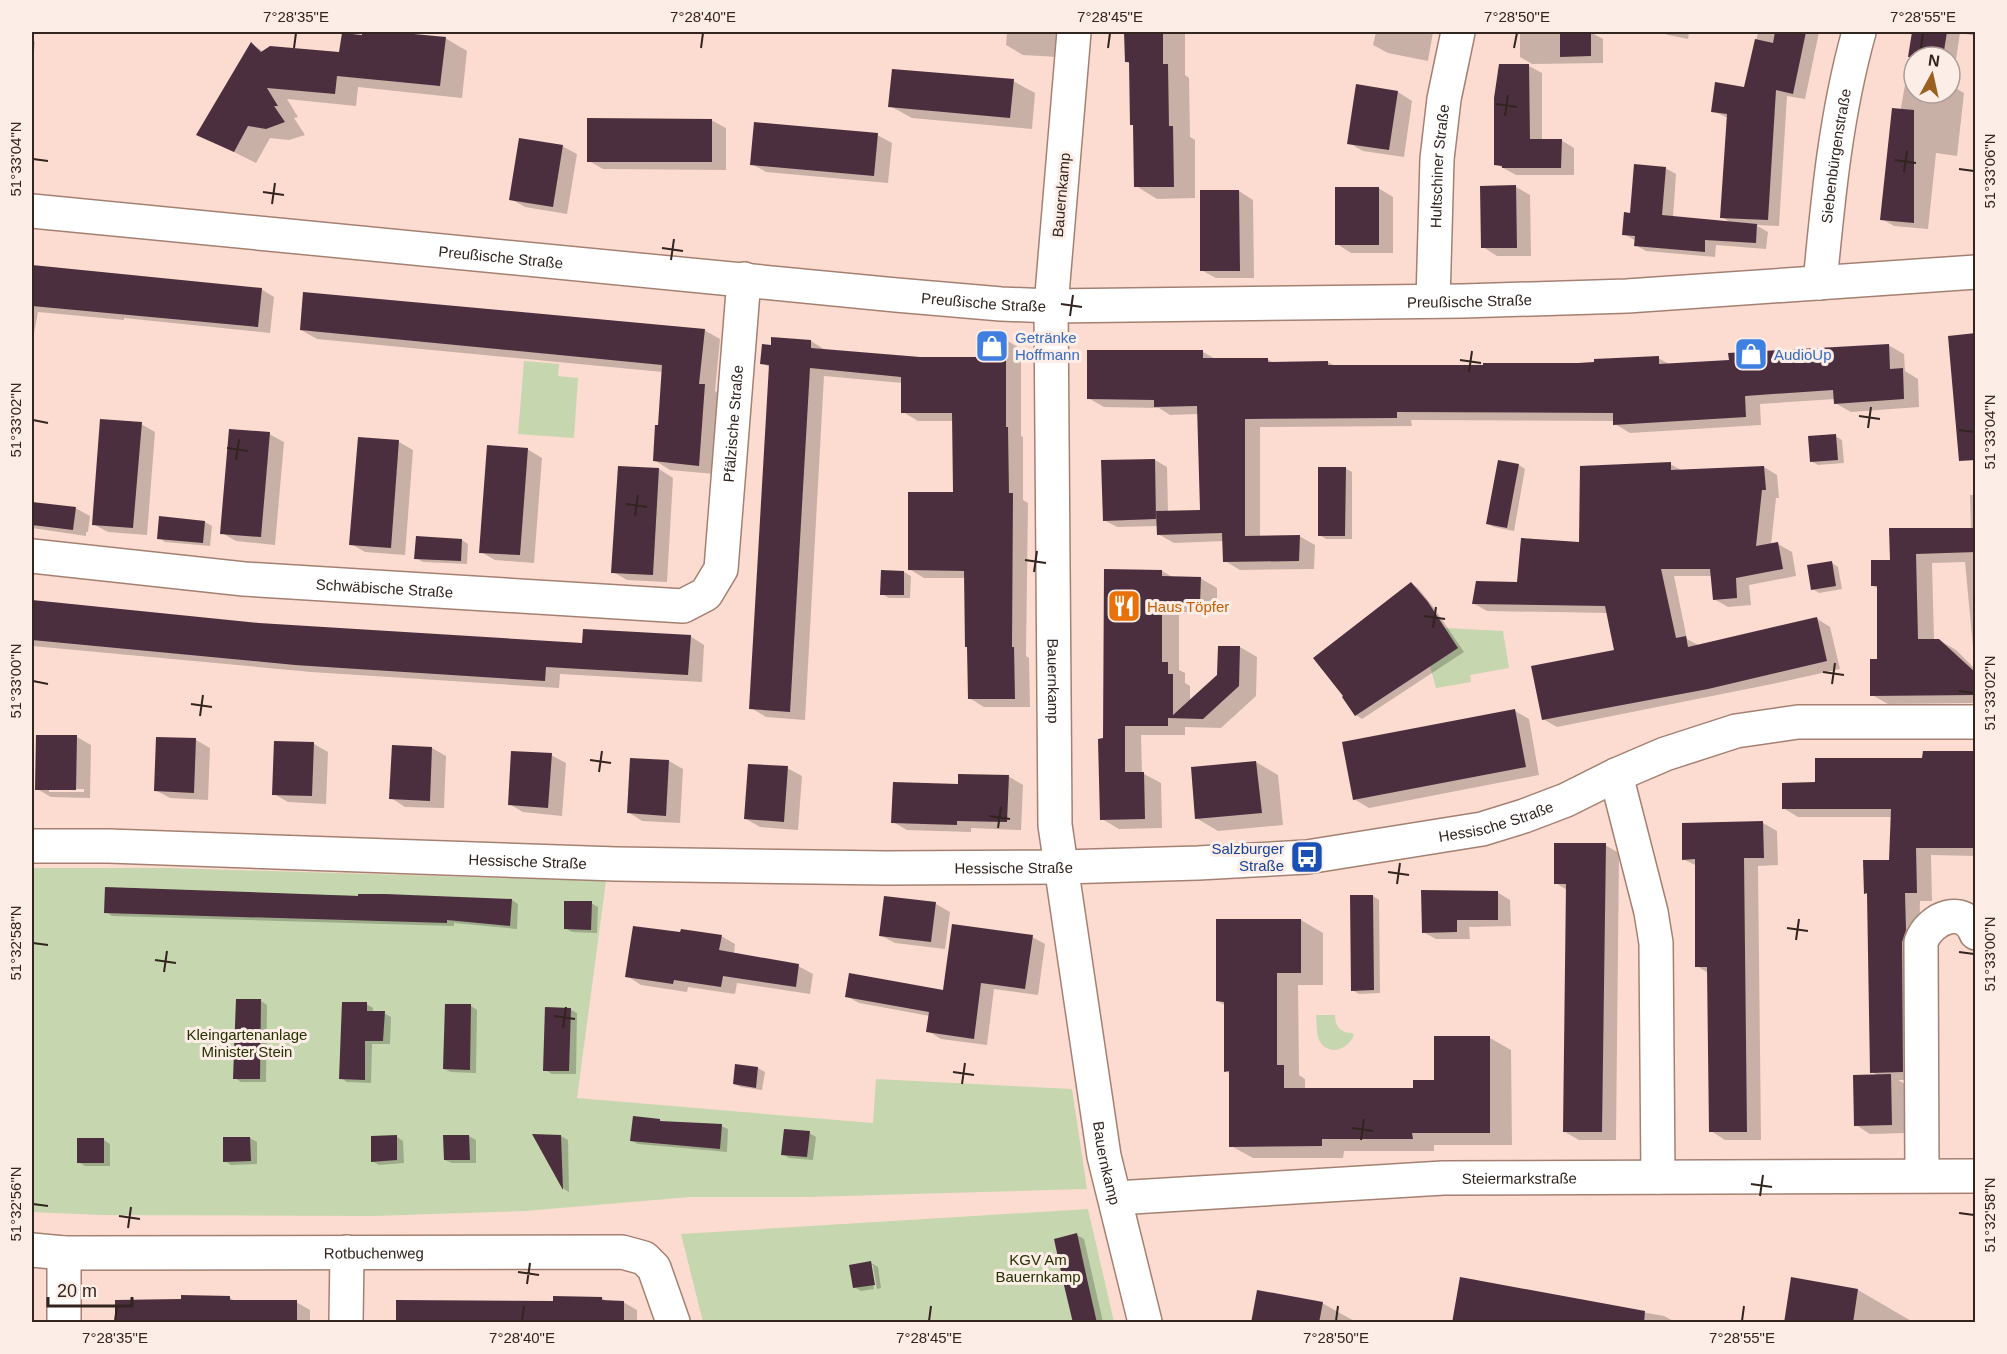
<svg xmlns="http://www.w3.org/2000/svg" width="2007" height="1354" font-family="Helvetica,sans-serif">
<rect width="100%" height="100%" fill="#fcdcd0"/>
<path fill="#c6d6ae" d="M524,361l35,3 -1,12 20,2 -4,60 -56,-4z
M1445,628l58,3 6,37 -39,7 1,7 -35,6 -6,-22z
M32,868h135l439,13 -29,217 296,25 3,-44 196,10 15,100 -279,8h-118l-165,14 -152,5 -272,-1 -69,-3z
M1316,1015h19c0,11 5,18 17,18l2,2c-6,15 -26,22 -35,5 -3,-8 -2,-17 -3,-25z
M1088,1209l26,113h-411l-22,-88z"/>
<path fill="#0003" fill-rule="evenodd" d="M364,32l81,6 22,13 -5,47 -104,-11 -2,19 -69,-7 11,18 -4,1 11,17 -16,5 -19,-2 -14,25 -58,-29 53,-90 13,8 77,2 22,-17z
M1007,32h53l-3,25 -34,-2 -17,-10z
M1126,32h59v43l4,3 1,59 5,3v58l-38,1 -21,-13 -5,-122 -5,-2z
M1376,32h57l-5,29 -40,-8 -15,-8z
M1520,32h70l13,7v24l-71,1 -12,-7z
M1661,32h28l-1,7 -20,-4z
M1758,32h61l-14,67 -18,-3 -8,130 -23,-1 12,7 -2,17 -50,-4 -1,12 -69,-6 -11,-6 1,-4 -12,-7 7,-20 34,-46 11,6 -3,44 58,5 -9,-6 6,-99 -15,-7 33,-23z
M1914,32h62v4l-16,-3 -8,53 12,7 -7,63 -21,-3 -8,76 -34,-3 -12,-7zM1914,57h36v36h-36z
M32,40l3,2 -3,28z
M1529,66l13,7v67h19l13,8v27h-58l-20,-11z
M1013,81l22,12 -3,36 -120,-11 -22,-12z
M1398,92l14,9 -8,56 -41,-6 -14,-8z
M711,120l15,8v42l-123,-1 -14,-8z
M877,135l15,8 -4,40 -122,-11 -14,-8z
M562,146l15,8 -10,60 -42,-7 -14,-8z
M1516,187l14,8 1,61h-34l-14,-9z
M1378,188l15,9v56h-42l-14,-9z
M1239,191l14,9 1,78h-38l-15,-8v-78z
M32,267l229,22 13,8 -4,36 -146,-15v2l-86,-8 -6,32z
M301,330h403l16,9 -5,52 6,4 -6,79 -45,-4 -16,-10 6,-33 3,-55 -346,-33z
M1006,340l15,9v87l2,1v63l5,3 -2,153 3,2 1,49h-46l-15,-9 -3,-120h-42l-15,-9 45,-75v-73h-36l-15,-9v-29l-79,-7 -19,344 -39,-3 -15,-9 20,-340 -9,-5 10,-17 39,-5 16,10 93,7h60z
M1888,345l16,9 1,17 13,8 1,28 -68,5 -16,-9v-4l-75,5 1,21 -131,8 -15,-9v-3l-204,-1 1,6 -152,1v110l39,-1 16,9 -1,24 -74,1 -15,-9 -1,-20 -50,2 -16,-9v-8l-41,1 -13,-7 51,-60 12,7 1,45 34,-1 -4,-97 -28,1 -11,-7 -55,-1 -16,-9 1,-46h114l14,8 50,-1 7,4 54,-1 7,4 244,-2 79,-6 13,7 59,-4z
M141,424l14,8 -8,103 -39,-3 -15,-8z
M269,434l15,8 -9,103 -39,-4 -14,-8z
M1835,436l7,4 2,23 -26,2 -7,-4z
M359,438l40,4 14,8 -8,105 -40,-3 -14,-8z
M527,449l15,9 -8,105 -39,-3 -14,-8z
M1670,464l13,7 81,-4 13,8 2,23h-3l-5,47 7,-1 14,8 4,24 -47,9 2,20 -23,2 -14,-8 -2,-23h-38l13,63 13,7 116,-28 14,9 10,42 -68,15 -215,43 -14,-8 73,-68 -8,-38 -121,-2 -14,-8 46,-20 62,-40z
M1519,465l6,4 -11,62 -20,-4 -6,-3z
M1345,468l7,4v67h-26l-7,-4z
M659,469l14,9 -6,104 -40,-2 -14,-8z
M1970,495h6v208l-88,1 -16,-9 7,-34v-72l-6,-3 18,-25 80,-31zM1965,562l10,107 -19,-19 -17,-10h-5l-2,-77z
M32,503l45,6 13,7 -2,16h-2v4l-54,-8z
M205,522l7,4 -2,20 -45,-4 -6,-4z
M462,540l6,4 -1,20 -44,-2 -7,-4z
M1832,563l6,4 4,22 -23,4 -6,-4z
M1162,571l12,7h26l17,10v24h-38v58l6,3v10l5,3v16l29,-26 21,-29 17,10 -1,39 -35,32 -36,-1v8h-44l1,38 19,10 1,45 -43,1 -17,-10 2,-79z
M904,572l7,4 -1,22h-21l-7,-4z
M1412,584l6,4 16,20 30,44 -102,67 -6,-4z
M32,602l227,22 325,20 106,-8 14,9 -2,37 -142,-8 -1,14 -248,-16 -279,-26z
M1515,711l14,8 10,56 -170,33 -15,-9z
M77,737l14,8 -1,53 -39,-1 -14,-8zM49,789h35v3h-35z
M157,738l39,2 14,8 -2,52 -38,-2 -15,-8z
M314,744l14,8 -2,52 -38,-2 -14,-8z
M432,748l14,8 -2,52 -39,-1 -14,-9z
M1976,752v104l-45,-1 1,46h-12l-3,179h-19l7,4 1,49 -36,1 -14,-9 23,-49 -7,-4 -3,-177 -4,-2 25,-32 2,-44h-94l-15,-9 33,-24 108,-25z
M551,755l15,8 -4,53 -39,-4 -14,-8z
M669,761l14,8 -3,54 -38,-2 -14,-9z
M1256,762l22,13 5,50 -65,6 -22,-13 -4,-50z
M787,768l15,8 -4,54 -38,-3 -14,-8z
M1008,776l15,9 -2,45 -50,-2v4l-64,-2 -14,-8 67,-37z
M1763,823l14,8 1,34 -20,1 3,274h-36l-14,-9 -3,-158 -11,-7v-100l-14,-7z
M1605,845l14,8 -3,287h-37l-14,-8 2,-242 -11,-7z
M106,889l406,11 6,4 -1,25 -63,-6v3l-342,-10 -6,-4z
M1497,892l13,8 1,26 -42,1 1,12h-34l-13,-7z
M1373,896l6,4 1,93 -21,1 -7,-4z
M885,898l51,6 14,8 -5,37 -50,-6 -15,-8z
M591,903l7,4 -1,26 -25,-1 -7,-4z
M1301,920l22,13v52h-25l1,90 6,4v11h109l21,-9 55,-43 21,12 1,95h-78v6h-90l-1,7h-90l-22,-12v-72l-6,-3v-66l-8,-4z
M682,934l39,2 14,8 -1,10 64,12 15,8 -3,20 -73,-11 -2,11 -47,-7 -1,5 -46,-7 -14,-9z
M1032,937l13,7 -7,51 -44,-6 -7,56 -46,-6 -13,-8 2,-15 -71,-13 -13,-7 98,-4z
M261,1001l6,4 -1,77h-25l-6,-4z
M366,1004l7,4v4l11,1 7,4 -1,27h-18l-1,39 -24,-1 -6,-4z
M471,1006l6,4 -1,63 -25,-1 -7,-3z
M571,1010l6,3 -1,61h-24l-7,-4z
M737,1065l21,3 7,4 -3,18 -21,-3 -7,-3z
M660,1120l4,3 57,3 7,3 -1,23 -89,-8 -6,-3z
M809,1133l7,4 -3,23 -24,-2 -6,-4z
M469,1136l7,4v23h-24l-7,-3z
M535,1136h26l7,4 1,52 -5,-3z
M397,1137l6,4 1,22 -25,2 -7,-4z
M250,1138l7,4v22l-26,1 -6,-4z
M104,1140l6,4v22h-25l-7,-4z
M1077,1235l7,4 19,83h-28z
M871,1263l7,4 3,21 -4,1 -4,-24h-3l4,24 -13,2 -7,-4z
M1461,1279l203,37 11,6h-220z
M1793,1279l65,11 55,32h-128z
M230,1298l7,4h59l14,8v12h-194z
M602,1298l6,4h15l14,8v12h-240z
M1322,1303l34,19h-103z"/>
<path fill="#4c2f3e" d="M362,32h30l54,5 -6,49 -103,-10 -2,18 -68,-6 11,18h-4l11,16 -19,7 -18,-3 -14,26 -38,-17 55,-93 10,10 9,-6 69,6 3,-19 20,2z
M1124,32h39v32h5l1,62h4l1,61h-40l-1,-62h-3l-1,-63h-4z
M1560,32h31v24l-31,1z
M1775,32h31l-13,62 -17,-4 -8,130 -48,-2 7,-104 -16,-2 4,-30 29,5 11,-48 18,4z
M1912,32h35l-4,25h-35z
M1499,64h30l1,75h32l-1,29h-59v-2l-8,-1v-67z
M892,69l122,10 -4,39 -122,-11z
M1356,84l42,7 -9,59 -42,-6z
M1892,108l22,2v113l-34,-3z
M587,118l125,1v43h-125z
M754,122l124,11 -4,43 -124,-11z
M519,138l44,7 -10,62 -44,-7z
M1634,164l32,3 -4,48 95,9 -1,19 -51,-3v12l-71,-6 1,-10 -13,-1 2,-23 6,1z
M1516,185l1,63h-36l-1,-62z
M1335,187h44v58h-44z
M1200,190h39l1,81h-40z
M32,265l230,23 -4,39 -226,-21z
M303,292l402,37 -6,55h6l-6,82 -46,-5 2,-36h3l4,-60 -362,-35z
M1976,333v127l-17,1 -11,-125z
M771,337l40,3v8l109,9h59v-18h27v88h2l1,66h4l-1,154h2l1,52h-47l-1,-52h-2l-1,-76 -56,-1v-78h45l-1,-79h-51v-36l-91,-9 -20,344 -41,-3 20,-344 -9,-1 2,-20 9,1z
M1889,344l1,25 13,-1 1,31 -70,5 -1,-14 -74,5 -14,1 1,21 -133,8v-12l-216,-1v6l-152,1v117l55,-1 -1,26 -76,1 -1,-29 -65,2 -1,-24 44,-1 -3,-104 -43,1v-7l-67,-1v-49h116v8h65v4l60,-1v4h155v-2h95l16,-1v-3l65,-3v8l70,-4 -1,-7z
M100,419l42,3 -9,106 -41,-3z
M229,429l41,3 -9,105 -41,-3z
M1836,434l2,26 -28,2 -2,-26z
M358,437l41,3 -8,108 -42,-3z
M487,445l41,3 -8,107 -41,-2z
M1155,459l1,60 -53,2 -2,-61z
M1498,460l21,4 -12,64 -21,-4z
M1671,462v8l93,-4 2,24h-4l-6,56 22,-4 5,27 -47,9 1,20 -24,2 -3,-31h-49l15,69 10,-2 2,11 129,-30 10,44 -119,28 -166,31 -11,-54 83,-16 -9,-44 -133,-2 4,-23 41,1 4,-44 58,4 1,-76z
M618,466l41,2 -6,107 -42,-2z
M1318,467h28l-1,69h-27z
M32,502l44,5 -3,23 -41,-5z
M159,516l46,5 -2,22 -46,-4z
M1889,528h87v24l-60,2 2,85h21l37,34v22l-106,1v-37h7v-73h-6v-26h19z
M416,536l46,3 -1,22 -47,-2z
M1832,561l4,25 -25,4 -4,-25z
M1104,569l58,1v6l39,1 -1,26h-38v59h6v12h5v41l44,-40 1,-29h22l-1,40 -36,33 -35,-1v8h-43v46h19l1,47 -45,1 -2,-81 5,-1z
M881,570l23,1v24h-24z
M1411,582l17,20 30,46 -103,68 -13,-19 1,-1 -30,-38z
M32,600l227,23 323,20 1,-14 108,6 -3,40 -142,-8 -1,14 -250,-16 -263,-25z
M1515,709l11,58 -173,33 -11,-58z
M36,735h41l-1,55h-41z
M156,737l40,1 -2,55 -40,-2z
M274,741l40,1 -2,54 -40,-1z
M392,745l40,2 -2,54 -41,-2z
M511,751l41,2 -4,55 -40,-3z
M1923,751h53v97h-60l1,45h-12l1,37 -4,12 1,130 -33,1 -3,-180 -3,1 -1,-34h26l2,-51h-109v-26l33,-1v-24h107z
M630,758l39,2 -3,56 -39,-3z
M1256,761l6,52 -67,6 -4,-52z
M748,764l40,2 -4,56 -40,-3z
M958,774l51,1 -2,47 -50,-1v4l-66,-2 2,-41 65,2z
M1763,821l1,37h-20l3,274h-38l-2,-165h-12v-108l-13,1v-37z
M1554,843h52l-4,289h-39l3,-248h-12z
M105,887l253,9v-2h27l127,5 -2,27 -63,-6v3l-343,-10z
M1421,890l77,1v29h-41v12l-35,1z
M1350,895h23l1,95 -23,1z
M884,896l52,6 -5,40 -52,-6z
M564,901h28l-1,29 -27,-1z
M1216,919h85v54h-24v92h7v23h129v-8h21v-44h56v97h-78l1,6h-91v7l-93,1v-76l-5,1v-70l-8,-1z
M952,924l81,11 -8,54 -44,-6 -7,56 -48,-7 3,-20 -84,-15 4,-24 94,17z
M633,926l47,6 1,-3 41,6 -3,15 80,14 -3,23 -73,-11 -2,11 -47,-7 -1,4 -48,-7z
M236,999h25l-1,80h-27z
M342,1002h25v9h18l-2,30h-18v39l-26,-1z
M445,1004h26l-1,66 -27,-1z
M545,1007l26,1 -2,63h-26z
M735,1064l23,3 -2,21 -23,-4z
M1891,1074l1,51 -38,1 -1,-51z
M633,1116l27,3v2l62,3 -2,25 -90,-8z
M784,1129l26,2 -3,26 -26,-2z
M532,1134l29,1 2,55z
M397,1135v25l-26,2v-26z
M443,1135h26l1,25h-26z
M223,1137h27l1,24 -28,1z
M77,1138h27v25h-27z
M1077,1233l10,46 10,44h-24l-10,-42 -9,-42z
M871,1261l4,24 -22,3 -4,-23z
M1460,1277l185,34 -1,12h-192z
M1791,1277l67,12 -5,34h-69z
M1257,1290l66,12 -4,21h-68z
M181,1295l49,1v4h67v23h-182v-23l66,-1z
M553,1296l49,1v3l22,1v22h-228v-23l157,1z"/>
<g fill="none" stroke-linecap="round" stroke-linejoin="round">
<defs>
<g id="minor">
<path id="s1" d="M1074,32l-23,274 4,519 49,331 41,166"/>
<path id="s2" d="M32,211l864,84 105,9 50,2 412,-5 164,-5 349,-24"/>
<path id="s3" d="M1820,283c8,-85 16,-169 39,-251"/>
<path id="s4" d="M1433,301l4,-142 7,-60 14,-67"/>
<path id="s5" d="M32,556l212,23 439,27 23,-12 15,-25 23,-290"/>
<path d="M1616,775l35,137 5,31 2,234"/>
<path id="s6" d="M32,846h77l507,18 269,4 177,-1 136,-4 109,-6 175,-28 42,-13 42,-16 50,-25 49,-21 71,-23 62,-9h178"/>
<path d="M1922,1175l-1,-233c9,-25 44,-38 55,-9"/>
<path id="s7" d="M1116,1198l327,-20 533,-2"/>
<path id="s8" d="M32,1250l32,3 558,-1 22,6 10,10 19,54"/>
<path d="M64,1253v69"/>
<path d="M346,1322l1,-70"/>
</g>
</defs>
<use href="#minor" stroke="#a48072" stroke-width="36"/>
<use href="#minor" stroke="#fff" stroke-width="33"/>
</g>
<path fill="none" stroke="#32241e" stroke-width="2" d="M294,48l2,-15M701,48l2,-15M1108,48l2,-15M1514,48l3,-15M1921,48l2,-15M1496,104l21,3M1505,116l3,-21M33,159l15,2M1895,160l21,3M1959,169l15,2M1904,172l3,-21M263,192l21,3M272,204l3,-21M662,248l21,3M671,260l3,-21M1061,304l21,3M1070,316l3,-21M1460,360l21,3M1469,372l3,-21M1859,416l21,3M33,420l15,3M1868,428l3,-21M1959,430l15,2M227,448l21,3M236,460l3,-21M626,504l21,3M635,516l3,-21M1025,560l21,3M1034,572l3,-21M1424,616l21,3M1433,628l3,-21M1823,672l21,3M33,681l15,3M1832,684l3,-21M1959,691l15,2M191,704l21,3M200,716l3,-21M590,760l21,3M599,772l3,-21M989,816l21,3M998,828l3,-21M1388,872l21,3M1397,884l3,-21M1787,928l21,3M1796,940l3,-21M33,943l15,2M1959,952l15,2M155,960l21,3M164,972l3,-21M554,1016l21,3M563,1028l3,-21M953,1072l21,3M962,1084l3,-21M1352,1128l21,3M1361,1140l3,-21M1751,1184l21,3M1760,1196l3,-21M33,1204l15,2M1959,1213l15,2M119,1216l21,3M128,1228l3,-21M518,1272l21,3M527,1284l3,-21M115,1321l2,-15M522,1321l2,-15M929,1321l2,-15M1336,1321l2,-15M1742,1321l2,-15"/>
<defs>
<symbol id="shop-square" viewBox="-11 -11 22 22"><rect x="-9" y="-9" width="18" height="18" rx="4" fill="#3f7fe0" stroke="#fdede7"/><path d="M-5-2.5h2.3a2.7 3.5 0 0 1 5.4 0H5L5.5 6h-11ZM-1.5-2.5h3a1.5 2.3 0 0 0-3 0Z" fill="#fff"/></symbol>
<symbol id="restaurant-square" viewBox="-11 -11 22 22"><rect x="-9" y="-9" width="18" height="18" rx="4" fill="#e8710a" stroke="#fdede7"/><path d="M-5-6h1v4h1v-4h1v4h1v-4h1v5L-1.5 .5V6h-2V.5L-5-1ZM5-6V6H3V1.5H1.5Q1.5-4 5-6Z" fill="#fff"/></symbol>
<symbol id="bus-square" viewBox="-11 -11 22 22"><rect x="-9" y="-9" width="18" height="18" rx="4" fill="#1a4fb4" stroke="#fdede7"/><path d="M-5-6H5V4H4V6H2V4H-2V6H-4V4H-5ZM-3.5-4V0h7V-4ZM-3.5 1.2v1.5H-2V1.2ZM2 1.2v1.5H3.5V1.2Z" fill="#fff"/></symbol>
</defs>
<g fill-rule="evenodd">
<use href="#shop-square" x="973" y="327" width="38" height="38"/>
<use href="#shop-square" x="1732" y="335" width="38" height="38"/>
<use href="#restaurant-square" x="1105" y="587" width="38" height="38"/>
<use href="#bus-square" x="1288" y="838" width="38" height="38"/>
</g>
<g text-anchor="middle" dominant-baseline="central" stroke-width="6" stroke-linejoin="round" paint-order="stroke">
<g font-size="15" fill="#32241e" stroke="#fdede7">
<text stroke="none"><textPath href="#s3" startOffset="128">Siebenbürgenstraße</textPath></text>
<text stroke="none"><textPath href="#s4" startOffset="135">Hultschiner Straße</textPath></text>
<text transform="translate(1061 195) rotate(-85)">Bauernkamp</text>
<text stroke="none"><textPath href="#s2" startOffset="471">Preußische Straße</textPath></text>
<text stroke="none"><textPath href="#s2" startOffset="1442">Preußische Straße</textPath></text>
<text stroke="none"><textPath href="#s2" startOffset="956">Preußische Straße</textPath></text>
<text stroke="none"><textPath href="#s5" startOffset="854">Pfälzische Straße</textPath></text>
<text stroke="none"><textPath href="#s5" startOffset="354">Schwäbische Straße</textPath></text>
<text stroke="none"><textPath href="#s1" startOffset="650">Bauernkamp</textPath></text>
<text stroke="none"><textPath href="#s6" startOffset="1468">Hessische Straße</textPath></text>
<text stroke="none"><textPath href="#s6" startOffset="496">Hessische Straße</textPath></text>
<text stroke="none"><textPath href="#s6" startOffset="982">Hessische Straße</textPath></text>
<text stroke="none"><textPath href="#s1" startOffset="1136">Bauernkamp</textPath></text>
<text stroke="none"><textPath href="#s7" startOffset="404">Steiermarkstraße</textPath></text>
<text stroke="none"><textPath href="#s8" startOffset="342">Rotbuchenweg</textPath></text>
</g>
<g font-size="15" fill="#366cbe" stroke="#fdede7" text-anchor="start">
<text x="1015" y="337">Getränke<tspan x="1015" dy="17">Hoffmann</tspan></text>
<text x="1774" y="354">AudioUp</text>
</g>
<g font-size="15" fill="#c56008" stroke="#fdede7" text-anchor="start">
<text x="1147" y="606">Haus Töpfer</text>
</g>
<g font-size="15" fill="#164399" stroke="#fdede7" text-anchor="end">
<text x="1284" y="848">Salzburger<tspan x="1284" dy="17">Straße</tspan></text>
</g>
<g font-size="15" fill="#243200" stroke="#fdede7">
<text x="247" y="1034">Kleingartenanlage<tspan x="247" dy="17">Minister Stein</tspan></text>
<text x="1038" y="1259">KGV Am<tspan x="1038" dy="17">Bauernkamp</tspan></text>
</g>
</g>
<rect width="2007" height="1354" fill="none" stroke="#fdede7" stroke-width="66"/>
<g transform="translate(1932 75) rotate(8)"><circle r="28" fill="#fdede7" stroke="#ac9d97" stroke-width="1.5"/>
<path d="M0-4.5L10 22L0 15L-10 22Z" fill="#9a601f"/>
<text y="-9" font-size="16" font-weight="bold" text-anchor="middle" fill="#32241e">N</text>
</g>
<path d="M48 1297v9h84v-9" fill="none" stroke="#32241e" stroke-width="3"/>
<text x="57" y="1297" font-size="18" fill="#32241e" stroke="#fdede7" stroke-width="4.5" paint-order="stroke">20 m</text>
<rect x="33" y="33" width="1941" height="1288" fill="none" stroke="#32241e" stroke-width="2"/>
<g font-size="15" text-anchor="middle" fill="#32241e">
<text x="296" y="22">7°28'35"E</text>
<text x="703" y="22">7°28'40"E</text>
<text x="1110" y="22">7°28'45"E</text>
<text x="1517" y="22">7°28'50"E</text>
<text x="1923" y="22">7°28'55"E</text>
<text transform="translate(16 159) rotate(-90)" y="5">51°33'04"N</text>
<text transform="translate(1990 171) rotate(-90)" y="5">51°33'06"N</text>
<text transform="translate(16 420) rotate(-90)" y="5">51°33'02"N</text>
<text transform="translate(1990 432) rotate(-90)" y="5">51°33'04"N</text>
<text transform="translate(16 681) rotate(-90)" y="5">51°33'00"N</text>
<text transform="translate(1990 693) rotate(-90)" y="5">51°33'02"N</text>
<text transform="translate(16 943) rotate(-90)" y="5">51°32'58"N</text>
<text transform="translate(1990 954) rotate(-90)" y="5">51°33'00"N</text>
<text transform="translate(16 1204) rotate(-90)" y="5">51°32'56"N</text>
<text transform="translate(1990 1215) rotate(-90)" y="5">51°32'58"N</text>
<text x="115" y="1343">7°28'35"E</text>
<text x="522" y="1343">7°28'40"E</text>
<text x="929" y="1343">7°28'45"E</text>
<text x="1336" y="1343">7°28'50"E</text>
<text x="1742" y="1343">7°28'55"E</text>
</g>
</svg>
